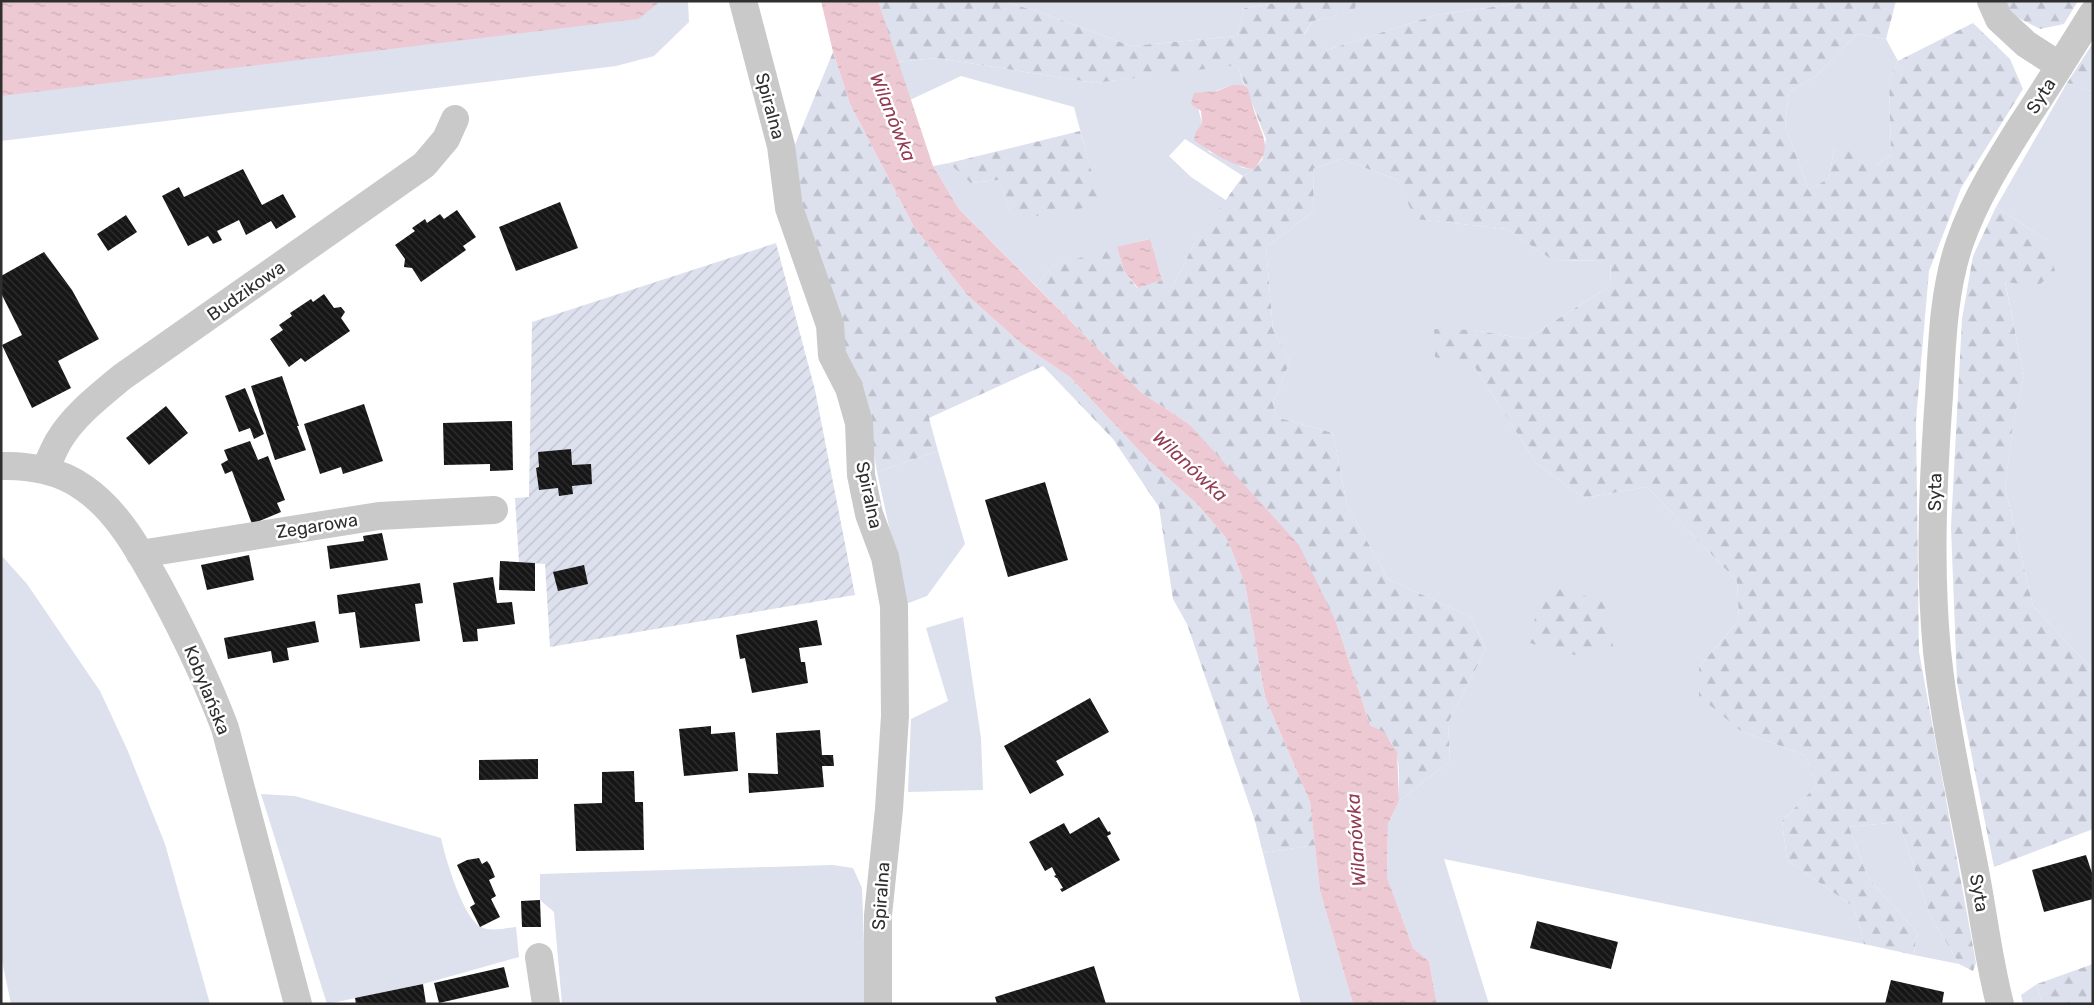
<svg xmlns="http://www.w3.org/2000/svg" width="2094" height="1005" font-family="Rubik,sans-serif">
<defs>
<pattern id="forest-firs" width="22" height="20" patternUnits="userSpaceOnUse" patternTransform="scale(1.25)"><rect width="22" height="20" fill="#dde0ed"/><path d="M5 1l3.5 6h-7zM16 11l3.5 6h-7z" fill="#bec0cc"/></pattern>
<pattern id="garden-furrows" width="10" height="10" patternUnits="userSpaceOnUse" patternTransform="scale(1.25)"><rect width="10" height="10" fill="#dde0ed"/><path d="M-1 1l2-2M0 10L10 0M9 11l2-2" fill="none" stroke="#bec0cc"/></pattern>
<pattern id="water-ripples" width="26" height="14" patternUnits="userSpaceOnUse" patternTransform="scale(1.25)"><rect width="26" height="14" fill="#edc9d3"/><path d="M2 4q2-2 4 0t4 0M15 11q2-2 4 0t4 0" fill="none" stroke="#ccadb5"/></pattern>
<pattern id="building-back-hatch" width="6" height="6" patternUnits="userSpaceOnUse" patternTransform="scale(1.25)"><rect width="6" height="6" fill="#161616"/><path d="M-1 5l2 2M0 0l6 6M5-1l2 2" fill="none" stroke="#303030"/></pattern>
</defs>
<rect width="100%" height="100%" fill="#fff"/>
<path fill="#dde0ed" d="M1,1h687l1,21 -35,34 -38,10 -615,75z
M1001,1h288l-45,7 -7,28 -106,10 -94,-35z
M1357,1h178l-99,14 -109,35 -23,-15 9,-14 40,-10z
M1857,34l29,5 12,22 -9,18 2,76 -15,10 -42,-16 -5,29 -20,12 -24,-64 4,-34 27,-16z
M937,58l158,25 142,-19 7,21h-12l-22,8h-16l8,30 -6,8 13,21 14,5 20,11 11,1 -11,7 -58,-37 -16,17 22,21 36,24 -33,43 -20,40 -9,5 -16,-50 -97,27 -16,20 -77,-77 -26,-43 16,-3 23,20 27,-3 11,32 90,-7 -26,-98 -113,-31 -51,24 -13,-38z
M2067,83l26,9v578l-60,-64 -28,-119 8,-64 11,-47 -19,-95 42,-41 -51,-33z
M1341,159l57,21 18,39 91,10 47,32 57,-1 -1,26 -84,53 -52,-9v36l62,97 48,35 63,-11 90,94 2,39 -40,47 42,64 64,24 12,30 -35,36 5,39 67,47 10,37 -420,-85 45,145h-52l-8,-43 -16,-13 -26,-71 1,-53 11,-23 51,-40 -2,-38 38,-74 -15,-32 -83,-38 -41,-74 -14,-72 -57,-16 -3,-14 17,-42 -17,-31 -7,-83 48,-36 -1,-42z
M938,451l27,93 -38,52 -21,8 -29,-132z
M1,555l26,29 73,107 27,58 38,95 45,160h-199l-10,-48z
M963,617l18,121 2,52 -75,2 3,-73 37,-18 -22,-73z
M261,794l34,2 146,42c4,19 22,80 40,89 10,5 24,1 35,0l3,30 -96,27 -96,20z
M1899,822l30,91 30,51 -45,-9 3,-23 -49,-54 -19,-51z
M1315,845l5,46 33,113h-52l-38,-151z
M833,865l20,3 9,20 3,82 -1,34h-302l-8,-92 -14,-12v-26z
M2037,984l5,20h-19l-2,-9z"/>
<path fill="url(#forest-firs)" d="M878,1h123l36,10 94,35 106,-10 7,-28 45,-7h68l-3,10 -41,10 -9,13 23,16 109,-35 99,-14h361l-10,38 -29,-5 -41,42 -27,16 -4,34 24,64 20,-12 5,-29 18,-9 24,25 15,-10 -2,-76 9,-18 75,-38 37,36 13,30 -62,99 -32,83 -13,149 3,232 57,311 -3,8 -14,-7 -30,-51 -30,-91 -50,5 19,51 49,54 -3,23 -50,-11 -10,-37 -67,-47 -5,-39 35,-36 -12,-30 -64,-24 -42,-35v-29l40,-47 -2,-39 -90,-94 -63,11 -48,-35 -62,-97 -39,-9 -1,-28 40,1 52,9 84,-53 1,-26 -57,1 -47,-32 -92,-10 -17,-39 -57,-21 -28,10 1,42 -48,36 7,83 17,31 -17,42 3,14 57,16 14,72 41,74 83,38 15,32 -38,74 2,38 -51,40c-1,-34 6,-58 -29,-76l-34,-103 -147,-198 -47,-31 -106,-107 16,-20 65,-19 7,24 13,17 25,-8 3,8 9,-4 20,-40 49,-68 11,-7 8,-9 4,-21 -29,-74 -142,18 -158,-25 -40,4z
M2005,1h73l-14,23 -24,5 -31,-16z
M2093,43v49l-26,-9z
M833,52l17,52 64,123 54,69 55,49 47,32 77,82 50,45 30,35 18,45 20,113 45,105 5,43 -52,8 -8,-32 -68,-197 -14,-25 -14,-92 -46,-68 -70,-73 -114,52 9,33 -61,21 -10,-62 -30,-54 -37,-143 -8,-61z
M1080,131l21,74 -76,13 -15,-6 -11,-32 -28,3 -22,-20z
M1996,207l51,33 8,31 -17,15 -33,-4 19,94 -11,48 -8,63 28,119 60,64v159l-99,38 -37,-185 -6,-155 11,-208 11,-63z
M1553,587l51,14 10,49 -39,5 -45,-12 5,-25z
M2093,964v40h-51l-5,-20z"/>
<path fill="url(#garden-furrows)" d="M776,243l39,147 40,205 -305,52 -5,-83 -26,-2 -4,-64 14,-1 3,-175z"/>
<path fill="url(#water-ripples)" d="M1,1h660l-23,18 -637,77z
M821,1h57l55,165 26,43 183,184 47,31 110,121 37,77 34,103 14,7 13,20 2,49 -11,23 -1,53 26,71 16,13 8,43h-84l-33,-113 -10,-89 -45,-105 -20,-113 -18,-45 -30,-35 -50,-45 -77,-82 -47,-32 -55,-49 -54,-69 -64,-123 -17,-52z
M1232,85h12l4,4c3,10 5,20 9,30 7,21 15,29 -3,50 -18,-1 -46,-18 -60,-29l2,-9 6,-8 -1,-12 -10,-7 3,-11 23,-2z
M1150,239l12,41 -24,8 -14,-17 -7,-24z"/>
<path fill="url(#building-back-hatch)" d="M243,169l19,36 21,-11 13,23 -20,12 -5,-8 -25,14 -7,-15 -22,11 5,9 -9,4 -5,-8 -20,10 -26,-50 17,-9 5,10z
M560,202l18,46 -62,23 -17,-44z
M457,210l19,27 -13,9 3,4 -45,32 -9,-14 -8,-1 1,-8 -10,-14 20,-14 -3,-3 13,-9 2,4 13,-9 4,5z
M126,215l11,17 -29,19 -11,-17z
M44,252l28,38 27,49 -41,22 13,27 -39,20 -30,-63 20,-10 -21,-42v-17z
M324,294l10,14 7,-1 4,5 -4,6 9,13 -45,31 -4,-4 -12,9 -19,-28 13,-9 -4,-5 13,-9 -2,-3 21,-14 2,3z
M282,376l17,50h-2l9,24 -31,10 -24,-74z
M245,388l19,46 -10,5 -4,-11 -11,4 -14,-36z
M364,404l19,57 -40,13 -2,-7 -21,7 -16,-50z
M166,406l22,27 -39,32 -23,-27z
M512,421l1,49 -23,1v-7l-46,1 -1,-42z
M250,441l8,19 10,-4 17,44 -8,3 4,9 -29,12 -20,-53 -7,3 -4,-10 7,-4 -4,-10z
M571,449l1,16 19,-1 1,20 -20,2 1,8 -14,2 -1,-8 -19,2 -3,-22 3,-1 -1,-15z
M1045,482l23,78 -60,17 -23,-77z
M382,533l6,27 -58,9 -3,-23 37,-5 -1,-5z
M249,555l5,25 -47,10 -6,-25z
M500,561l35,2v28l-36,-1z
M584,565l4,19 -30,7 -5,-19z
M493,577l4,26 15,-1 3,22 -38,5 1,12 -15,1 -10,-59z
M420,583l3,20 -8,1 5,37 -60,7 -5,-36 -16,2 -2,-19z
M817,620l5,25 -23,3 2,14h4l3,21 -56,10 -7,-35 -5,1 -4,-24z
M315,621l4,21 -32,6 2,12 -16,3 -2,-12 -43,8 -4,-21z
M1090,698l19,34 -53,29 8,14 -34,19 -26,-48z
M711,726v8l24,-2 3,39 -54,5 -5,-47z
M820,730l2,25h11l1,11h-12l2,21 -75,6 -1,-20 30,1 -2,-41z
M538,759v20l-59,1v-20z
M634,771l1,31h8l1,48 -68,1 -2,-47 28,-1v-31z
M1099,817l9,15 2,-1 1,3 -4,2 13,24 -58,32 -2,-3 3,-1 -6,-10h-1l-2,-2 2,-1 -4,-8 -7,4 -16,-29 35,-19 6,11z
M2086,855l7,21v23l-49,13 -12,-42z
M479,858l3,6 5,-3 3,4 5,12 -6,3 7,16 -5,3 9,18 -20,10 -10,-20 5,-3 -18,-39 10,-5z
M540,900l1,27h-19l-1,-26z
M1537,921l81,21 -7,27 -81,-21z
M1094,966l12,38h-109l-2,-7z
M504,967l5,20 -70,16 -5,-20z
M1891,980l53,12 -2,12h-57z
M423,984l3,20h-70l-1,-6z"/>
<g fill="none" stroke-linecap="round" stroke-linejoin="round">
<path stroke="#c9c9c9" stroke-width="28" d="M743,1l38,145 8,62 41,117 2,30 17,33 10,35 2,52 8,39 16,43 9,49 1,110 -6,93 -11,106v89
M1991,1l8,18 27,25 34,22
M1,466c28,-1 60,5 83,22 35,24 57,66 77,102 24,45 46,90 64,138l73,276
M45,470c4,-9 8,-19 13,-28 15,-26 41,-46 64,-65l302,-212 22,-26 9,-20
M140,554l239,-38 115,-6
M539,957l7,47
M2000,1004c-11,-42 -16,-85 -24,-128 -14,-75 -31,-149 -39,-225 -8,-83 -4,-172 2,-255 3,-51 4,-105 21,-154 15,-43 39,-81 63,-119 24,-36 47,-73 70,-110"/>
</g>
<g text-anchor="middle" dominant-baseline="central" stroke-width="5" stroke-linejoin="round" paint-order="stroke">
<g font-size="18" fill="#2f2f2f" stroke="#fff">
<text transform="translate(2041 96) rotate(-58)">Syta</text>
<text transform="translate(770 106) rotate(75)">Spiralna</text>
<text transform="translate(246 291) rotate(-35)">Budzikowa</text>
<text transform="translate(1935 492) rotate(-89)">Syta</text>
<text transform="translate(869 495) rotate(78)">Spiralna</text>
<text transform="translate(317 526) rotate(-9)">Zegarowa</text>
<text transform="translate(207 690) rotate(68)">Kobylańska</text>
<text transform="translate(1979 893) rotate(80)">Syta</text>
<text transform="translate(881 896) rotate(-86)">Spiralna</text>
</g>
<g font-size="19" font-style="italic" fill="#933c53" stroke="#fff">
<text transform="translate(893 117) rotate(68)">Wilanówka</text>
<text transform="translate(1190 466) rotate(43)">Wilanówka</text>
<text transform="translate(1356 840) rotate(-94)">Wilanówka</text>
</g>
</g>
<rect width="2094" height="1005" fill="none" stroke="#2f2f2f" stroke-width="5"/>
</svg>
